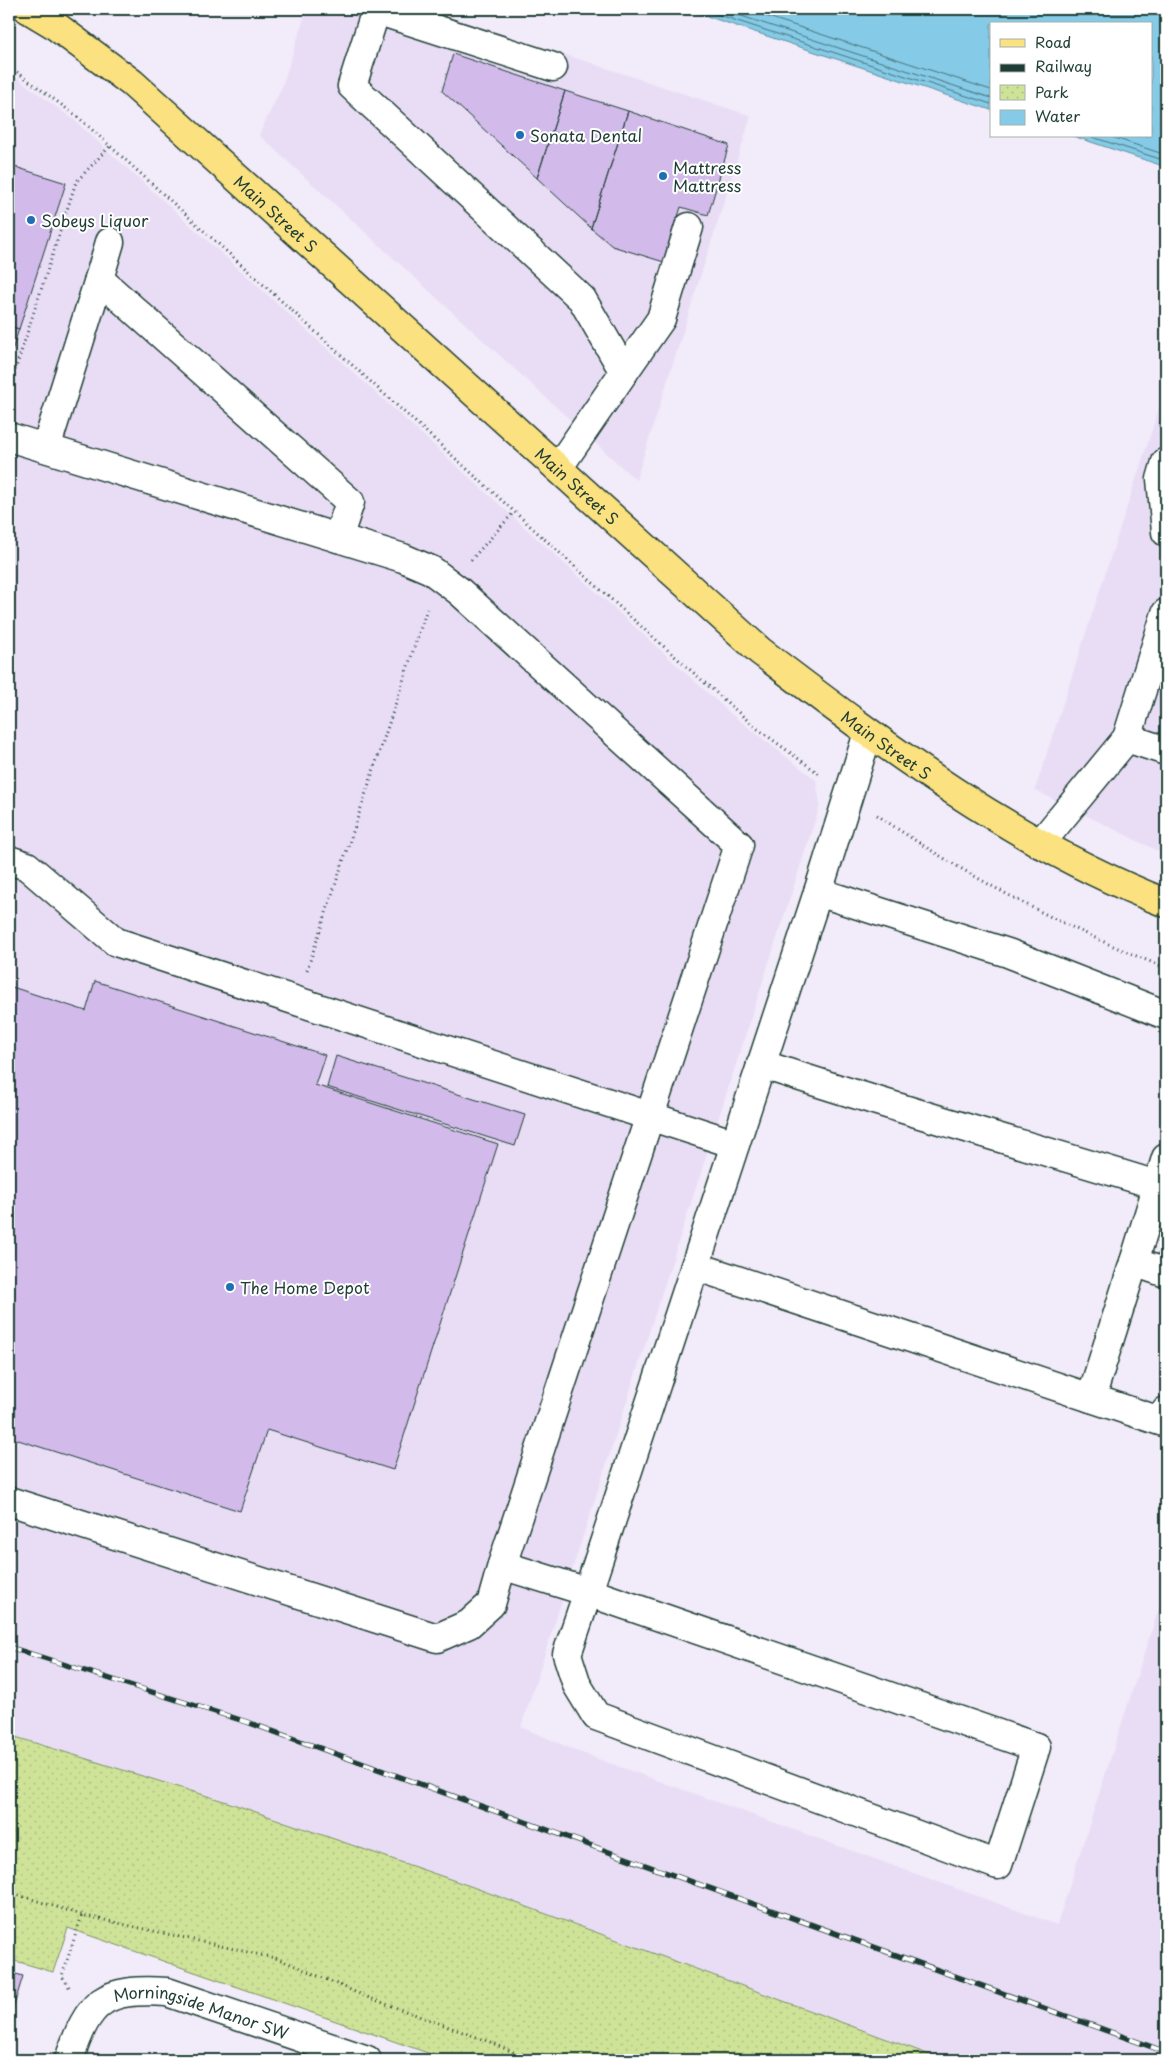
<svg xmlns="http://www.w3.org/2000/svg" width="1175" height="2069" font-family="'Playpen Sans',sans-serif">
<defs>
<pattern id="park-dots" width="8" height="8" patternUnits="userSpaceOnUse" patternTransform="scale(1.25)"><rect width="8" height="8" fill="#cfe398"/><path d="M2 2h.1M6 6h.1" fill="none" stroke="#b1c484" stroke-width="1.8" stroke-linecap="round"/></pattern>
</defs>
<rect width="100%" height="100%" fill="#f2ebf9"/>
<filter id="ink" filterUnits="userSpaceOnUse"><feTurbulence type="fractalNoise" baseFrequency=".02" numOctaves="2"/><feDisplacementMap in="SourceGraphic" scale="10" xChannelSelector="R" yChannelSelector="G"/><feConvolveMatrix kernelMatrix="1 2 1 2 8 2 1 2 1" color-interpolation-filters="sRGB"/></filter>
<g filter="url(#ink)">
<path fill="#e8ddf5" d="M307,9h120l324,107 -115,364 -377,-345 23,-48z
M9,72l65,48 657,594 85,66 4,25 -299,922 63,27 473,171 109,-339v474h-222l-474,-174 -240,-83 -221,-68z
M1166,387v468l-131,-65z"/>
<path fill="url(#park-dots)" stroke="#779066" d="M9,1735l221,68 240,83 474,174h-496l-380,-132 -15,44 -44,-13z"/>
<path fill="#85cae6" stroke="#5c929f" d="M685,9h473l8,2v156l-93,-31h78v-112h-160v86z"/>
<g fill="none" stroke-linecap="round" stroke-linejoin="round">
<path stroke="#48757b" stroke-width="1" d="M701,9l290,95
M720,9l271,89
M744,9l247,81
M1089,136l77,25
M1109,136l57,19"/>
</g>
<path fill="#d2bbeb" stroke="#1f3d34" d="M453,54l112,37 -28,87 -95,-87z
M565,91l63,20 -37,117 -54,-50z
M628,111l101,34 -21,70 -27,-8 -17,55 -52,-16 -21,-18z
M9,165l57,18 -47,146 -10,-3z
M9,326l10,3 -10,31z
M1166,403v25l-7,-2z
M95,981l230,74 -10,30 183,59 -105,326 -126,-40 -27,81 -231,-74v-451l77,25z
M336,1056l189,59 -10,31 -188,-59z
M9,1972l14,4 -11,36 -3,-1z"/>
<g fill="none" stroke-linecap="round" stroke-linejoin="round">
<defs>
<g id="minor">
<path d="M553,67l-177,-57 -24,76 230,213 42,73 -66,96"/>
<path d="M99,279l11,-37"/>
<path d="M624,372l37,-53 28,-92"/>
<path d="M9,437l394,121 28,12 28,21 280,254 -237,720"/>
<path d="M46,448l53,-169 251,223 -12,36"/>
<path d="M1166,462l-5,17 5,53"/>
<path d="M1127,738l39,13"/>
<path d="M1040,844l87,-106 39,-125"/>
<path d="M9,860l18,6 89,76 619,202"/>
<path d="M818,892l190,61 158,62"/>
<path d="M761,1064c134,45 271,82 405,124"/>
<path d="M1166,1158l-32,104 32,11"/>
<path d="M695,1266l468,156 3,-11"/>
<path d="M1091,1398l43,-136"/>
<path d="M9,1501l428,137 32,-14 22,-20 11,-39 86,27 448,155 -38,118 -402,-149 -19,-31 -10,-31 21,-62 230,-700 50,-159"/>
<path id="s1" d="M69,2060c20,-60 34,-72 98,-68l200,68"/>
</g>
<g id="major">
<path id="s2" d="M28,9l25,15 79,59 628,568c127,97 257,194 406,252"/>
</g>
</defs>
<use href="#minor" stroke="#1f3d34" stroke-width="31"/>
<use href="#major" stroke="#1f3d34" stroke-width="31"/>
<path stroke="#1f3d34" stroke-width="3" stroke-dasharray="1 4" stroke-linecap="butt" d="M9,66l69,51 566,512 111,98 66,48
M9,389l67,-207 34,-36
M471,560l43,-48
M877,815c90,62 188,113 289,153
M307,970l120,-361
M9,1892l73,23 197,44 88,38 123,45 41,18
M69,1987l-7,-11 20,-61"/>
<use href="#minor" stroke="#fff" stroke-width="28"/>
<use href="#major" stroke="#fbe180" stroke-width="28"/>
<defs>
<path id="rail" d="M9,1647l238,75 919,330"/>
</defs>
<use href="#rail" stroke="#1f3d34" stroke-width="5.5"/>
<use href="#rail" stroke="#fff" stroke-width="4" stroke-dasharray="11" stroke-linecap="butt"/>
</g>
</g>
<g fill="#1f6fb2" stroke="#fff" stroke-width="2">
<circle cx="520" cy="135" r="5"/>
<circle cx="663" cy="176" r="5"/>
<circle cx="31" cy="220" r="5"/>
<circle cx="230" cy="1287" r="5"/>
</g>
<g text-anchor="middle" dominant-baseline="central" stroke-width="4" stroke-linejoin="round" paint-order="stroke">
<g font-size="16" fill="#1f3d34" stroke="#fff" text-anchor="start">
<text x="530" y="135">Sonata Dental</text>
<text x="673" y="167">Mattress<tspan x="673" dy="18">Mattress</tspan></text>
<text x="41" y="220">Sobeys Liquor</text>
<text x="240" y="1287">The Home Depot</text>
</g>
<g font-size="16" fill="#1f3d34" stroke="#fff">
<text stroke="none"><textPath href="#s2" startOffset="322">Main Street S</textPath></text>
<text stroke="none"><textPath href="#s2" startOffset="728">Main Street S</textPath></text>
<text stroke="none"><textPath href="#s2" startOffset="1132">Main Street S</textPath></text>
<text stroke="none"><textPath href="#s1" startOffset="172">Morningside Manor SW</textPath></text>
</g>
</g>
<rect width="1175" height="2069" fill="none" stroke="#fff" stroke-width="30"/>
<rect x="15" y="15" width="1145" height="2039" fill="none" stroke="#1f3d34" stroke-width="2" filter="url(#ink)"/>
<rect x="990" y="22" width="162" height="115" fill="#ffffff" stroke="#a5b1ae"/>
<rect x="1000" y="39" width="25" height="8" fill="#fbe180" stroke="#a5b1ae"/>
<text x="1035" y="48" font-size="15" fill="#1f3d34">Road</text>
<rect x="1000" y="64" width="25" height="8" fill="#1f3d34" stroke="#a5b1ae"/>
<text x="1035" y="72" font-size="15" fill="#1f3d34">Railway</text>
<rect x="1000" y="85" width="25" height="15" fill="url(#park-dots)" stroke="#a5b1ae"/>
<text x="1035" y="98" font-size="15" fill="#1f3d34">Park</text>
<rect x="1000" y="110" width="25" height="15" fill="#85cae6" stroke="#a5b1ae"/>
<text x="1035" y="122" font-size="15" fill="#1f3d34">Water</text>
</svg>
